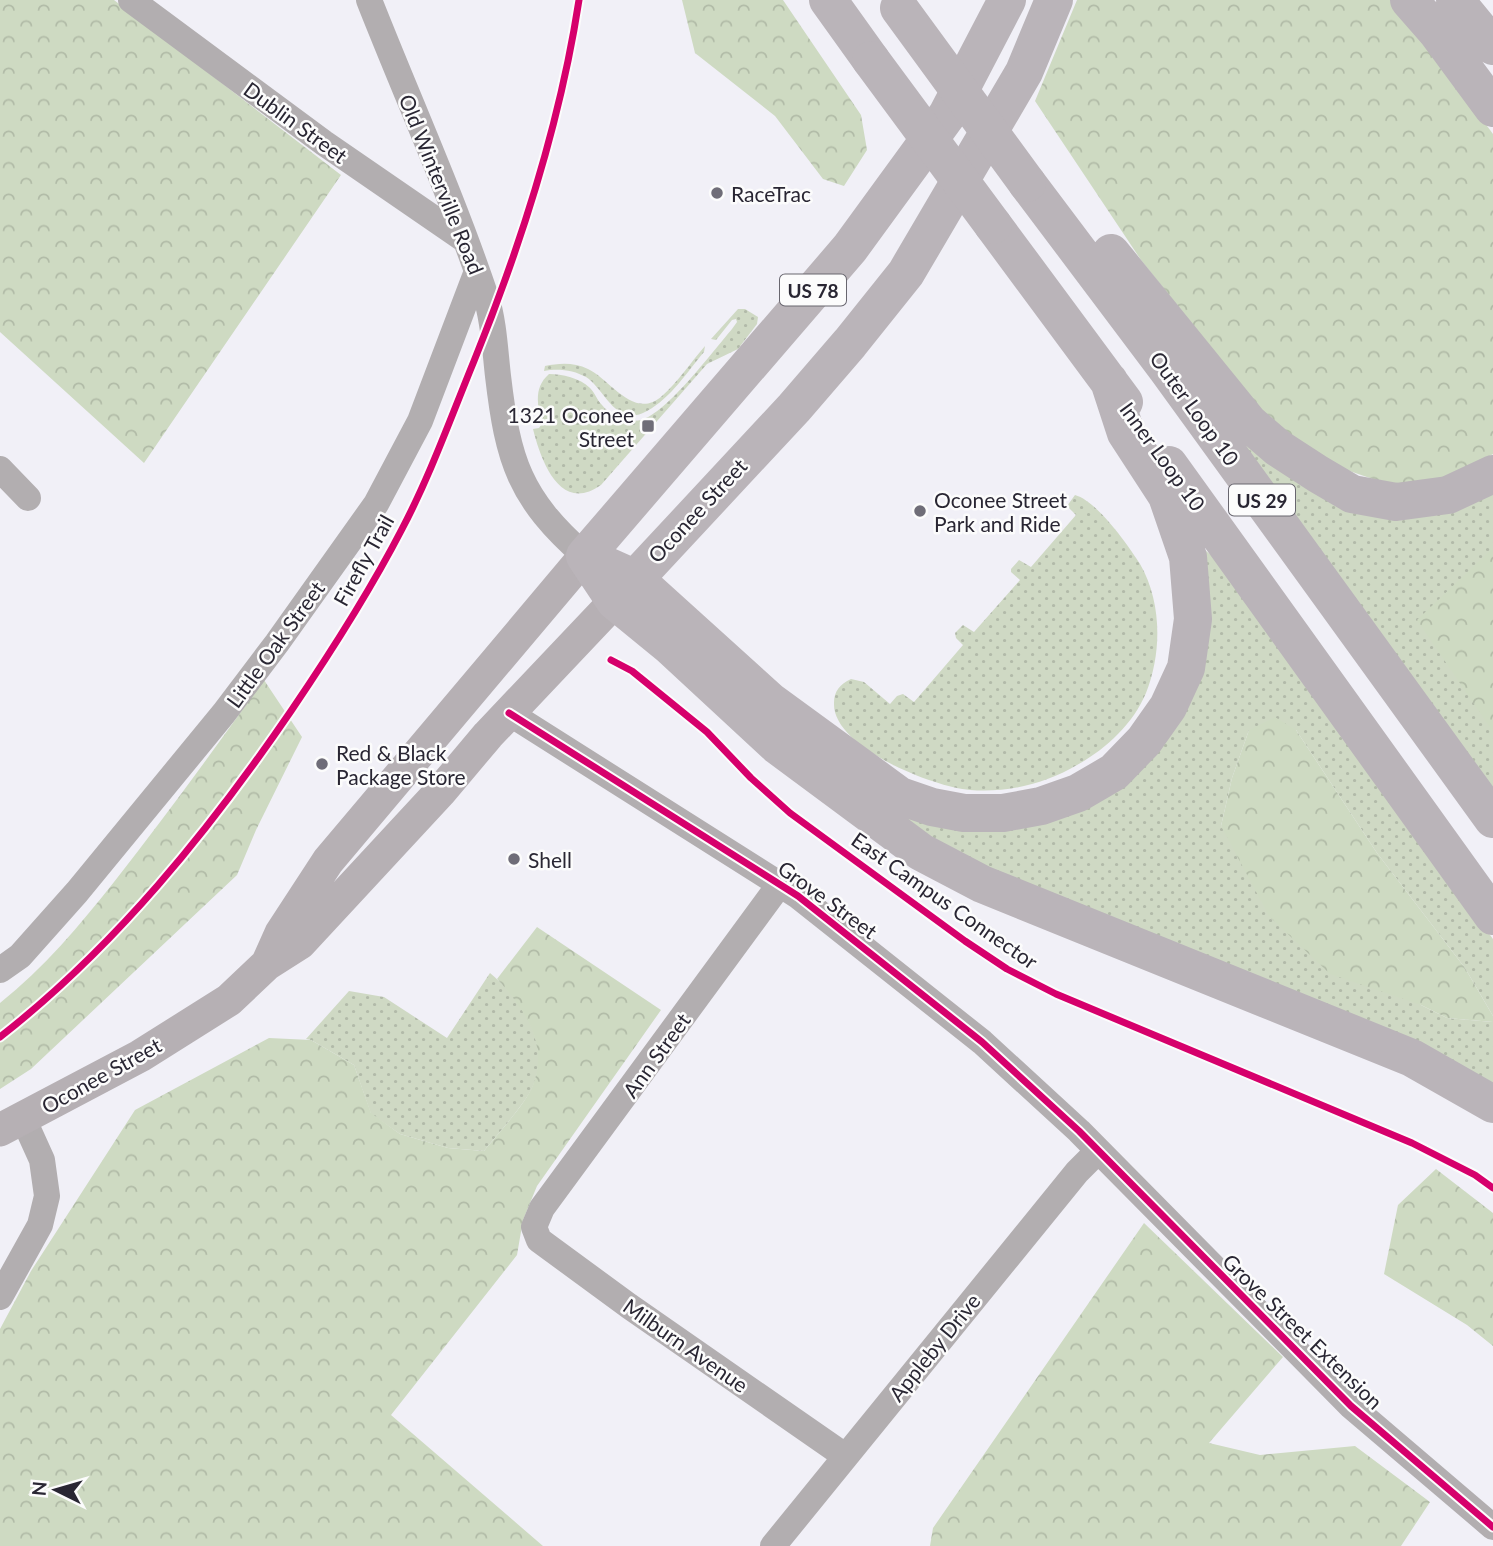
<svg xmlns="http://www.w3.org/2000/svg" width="1493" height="1546" font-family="Lato,sans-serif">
<defs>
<pattern id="grass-dots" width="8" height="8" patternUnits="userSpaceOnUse" patternTransform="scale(1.75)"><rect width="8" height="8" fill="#cfd9c4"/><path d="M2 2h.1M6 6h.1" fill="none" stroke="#b2baa9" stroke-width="1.8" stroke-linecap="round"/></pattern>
<pattern id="forest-crowns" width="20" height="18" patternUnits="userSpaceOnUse" patternTransform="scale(1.75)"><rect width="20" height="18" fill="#cedac2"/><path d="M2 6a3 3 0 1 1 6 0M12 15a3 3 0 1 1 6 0" fill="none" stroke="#b1bba7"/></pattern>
</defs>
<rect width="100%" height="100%" fill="#f1f0f7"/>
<path fill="url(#grass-dots)" d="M738,309h7l13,8 -1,7 -19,25 -31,15 -106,121c-41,29 -60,-24 -68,-56l6,-1 2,-3c-3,-20 -8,-37 8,-51 13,0 31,4 41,14 5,5 7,12 12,17 8,10 26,18 39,15 26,-7 72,-69 91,-91l5,-7 -1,-3 -4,1 -16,20 -5,-1z
M705,346l-1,6c-17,20 -33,46 -57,59 -31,18 -42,-22 -61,-34 -12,-7 -29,-9 -42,-6l1,-5c14,-3 29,-4 43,3 22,10 46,52 74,27 16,-14 29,-34 43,-50z
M1215,410l83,69 195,9v305z
M1075,495c22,6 53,50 65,69 22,38 22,89 6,129 -13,31 -40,56 -69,72 -32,19 -70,28 -107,25 -37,-3 -138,-43 -136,-87 0,-12 6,-19 17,-24l13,3 26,22 7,-8 6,-2 11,8 49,-57 -7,-7 -1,-5 8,-8 11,7 46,-52 -9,-8v-3l8,-9 12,7 45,-52 -9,-9z
M1205,550l7,6 281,383v77l-28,-48 -88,-115 -81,-123h-47l-17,48 -11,48 200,179 26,13 46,4v68l-421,-175 -196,-105 139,15 169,-121z
M490,973c32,27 61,71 43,113 -7,17 -37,50 -49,65l-36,-3 -48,-14 -29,-20 -17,-49 -43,-25 -5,-1 43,-48 35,6 63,41z"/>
<path fill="url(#forest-crowns)" d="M0,0h114l227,175 -197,288 -144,-131z
M682,0h101l78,115 6,35 -23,36 -21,-7 -48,-63 -80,-63z
M1077,0h317l99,134v320l-46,27 -60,3 -69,-24 -54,-45 -123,-155 -106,-159z
M1493,548v184l-76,-112z
M264,680l38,57 -46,93 -19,45 -206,194 -31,20v-86c44,-35 79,-77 114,-121 52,-66 101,-134 150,-202z
M1275,717l21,13 81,123 88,115 28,48v6l-46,-4 -26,-13 -91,-31 -61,-58 -48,-90 11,-48 17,-48z
M537,927l124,83 -124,176 -14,34 -6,35 -126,160 152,131h-543v-217l31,-58 104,-161 134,-72 42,2 43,25 17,48 29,21 48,14 36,3c12,-15 43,-49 49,-66 16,-41 -9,-77 -36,-106z
M1436,1169l57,44v133l-26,-21 -83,-51 14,-69z
M1144,1223l139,134 -74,86 51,12 95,-9 75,56 -29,44h-471l3,-18z"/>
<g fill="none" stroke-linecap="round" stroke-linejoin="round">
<path stroke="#b2aeb0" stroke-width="26" d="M131,0l193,143 141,97
M369,0c39,99 83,196 117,297 8,25 9,53 12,79 10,85 21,122 87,180
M0,469l28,29
M509,713l289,183 184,146 97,89 272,275 142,121
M780,884l-238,324 -8,19 5,13 90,66 216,150
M0,970l20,-14 57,-64 147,-179 53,-70 99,-139 44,-83 57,-150
M0,1297l40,-72 7,-29 -5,-36 -19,-42
M773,1546l304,-374 21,-21"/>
<path stroke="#b6b0b4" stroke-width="33" d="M268,962l13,-29 47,-72 257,-305
M0,1130l140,-74 89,-56 38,-36 33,-21 140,-151 48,-57 127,-134"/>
<path stroke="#bab4b9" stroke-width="38" d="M828,0l43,60
M1409,0l28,32 56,76
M1455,0l38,46
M1027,183l140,186 326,450
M993,225l131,177
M1111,253l138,170 29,25 40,26 34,20 44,8 52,-7 45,-21
M1169,465l324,451
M585,556l30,45 55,45 108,100 143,106 61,32 430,174 81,46
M585,556l49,22 136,123 130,95 32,11 32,6h39l38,-7 37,-13 36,-21 30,-31 24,-34 18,-39 7,-49 -5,-62 -21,-61 -41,-63 -17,-52
M585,556l265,-308 97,-133 60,-115
M618,597l176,-189 56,-65 56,-70 118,-201 30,-72"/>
<path stroke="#bab4b9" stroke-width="38" d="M899,8l128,175
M871,60l122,165"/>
<defs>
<path id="cycleway" d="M611,660l21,11 75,61 44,46 39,35 175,128 42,28 49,25 356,149 63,32 18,13
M509,713l289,183 184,146 97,89 272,275 142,121
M0,1037c115,-90 209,-206 291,-326 40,-59 78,-118 111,-182 28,-53 49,-112 72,-168 47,-116 86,-237 105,-361"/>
</defs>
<use href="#cycleway" stroke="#fcfcfc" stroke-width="11"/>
<use href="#cycleway" stroke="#d6006c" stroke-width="7"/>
</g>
<g fill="#6f6d78" stroke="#fcfcfc" stroke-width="2.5">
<circle cx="717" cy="193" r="7"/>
<rect x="641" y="419" width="14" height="14" rx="3.5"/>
<circle cx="920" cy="511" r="7"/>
<circle cx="322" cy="764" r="7"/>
<circle cx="514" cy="859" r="7"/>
</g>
<g text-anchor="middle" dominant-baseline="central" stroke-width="5" stroke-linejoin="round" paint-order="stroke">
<g fill="#fcfcfc" stroke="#68666f" stroke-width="2">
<rect x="780" y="274.5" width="66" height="31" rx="5"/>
<rect x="1229" y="484.5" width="66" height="31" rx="5"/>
</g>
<g font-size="19" font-weight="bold" fill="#292633">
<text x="813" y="290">US 78</text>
<text x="1262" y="500">US 29</text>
</g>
<g font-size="21" fill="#292633" stroke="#fcfcfc">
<text transform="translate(296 122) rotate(36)">Dublin Street</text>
<text transform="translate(442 184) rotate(68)">Old Winterville Road</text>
<text transform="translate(1195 408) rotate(54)">Outer Loop 10</text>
<text transform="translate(1163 456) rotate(54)">Inner Loop 10</text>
<text transform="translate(697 510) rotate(-47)">Oconee Street</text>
<text transform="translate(363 560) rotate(-61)">Firefly Trail</text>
<text transform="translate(275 644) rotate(-54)">Little Oak Street</text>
<text transform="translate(828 899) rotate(36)">Grove Street</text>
<text transform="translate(945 900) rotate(35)">East Campus Connector</text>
<text transform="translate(656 1055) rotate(-54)">Ann Street</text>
<text transform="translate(101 1075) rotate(-29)">Oconee Street</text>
<text transform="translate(1303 1331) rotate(44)">Grove Street Extension</text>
<text transform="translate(686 1345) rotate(35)">Milburn Avenue</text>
<text transform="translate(934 1347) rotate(-51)">Appleby Drive</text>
</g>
<g font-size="21" fill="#292633" stroke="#fcfcfc" text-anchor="start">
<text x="731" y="193">RaceTrac</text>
<text x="634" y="414" text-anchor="end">1321 Oconee<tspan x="634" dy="24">Street</tspan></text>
<text x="934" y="499">Oconee Street<tspan x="934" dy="24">Park and Ride</tspan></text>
<text x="336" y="752">Red &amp; Black<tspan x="336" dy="24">Package Store</tspan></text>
<text x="528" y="859">Shell</text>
</g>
</g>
<g transform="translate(56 1490) rotate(275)" stroke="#fcfcfc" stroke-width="5" paint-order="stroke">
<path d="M0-5L12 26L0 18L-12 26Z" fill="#292633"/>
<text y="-10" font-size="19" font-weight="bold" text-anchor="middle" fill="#292633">N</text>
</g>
</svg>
